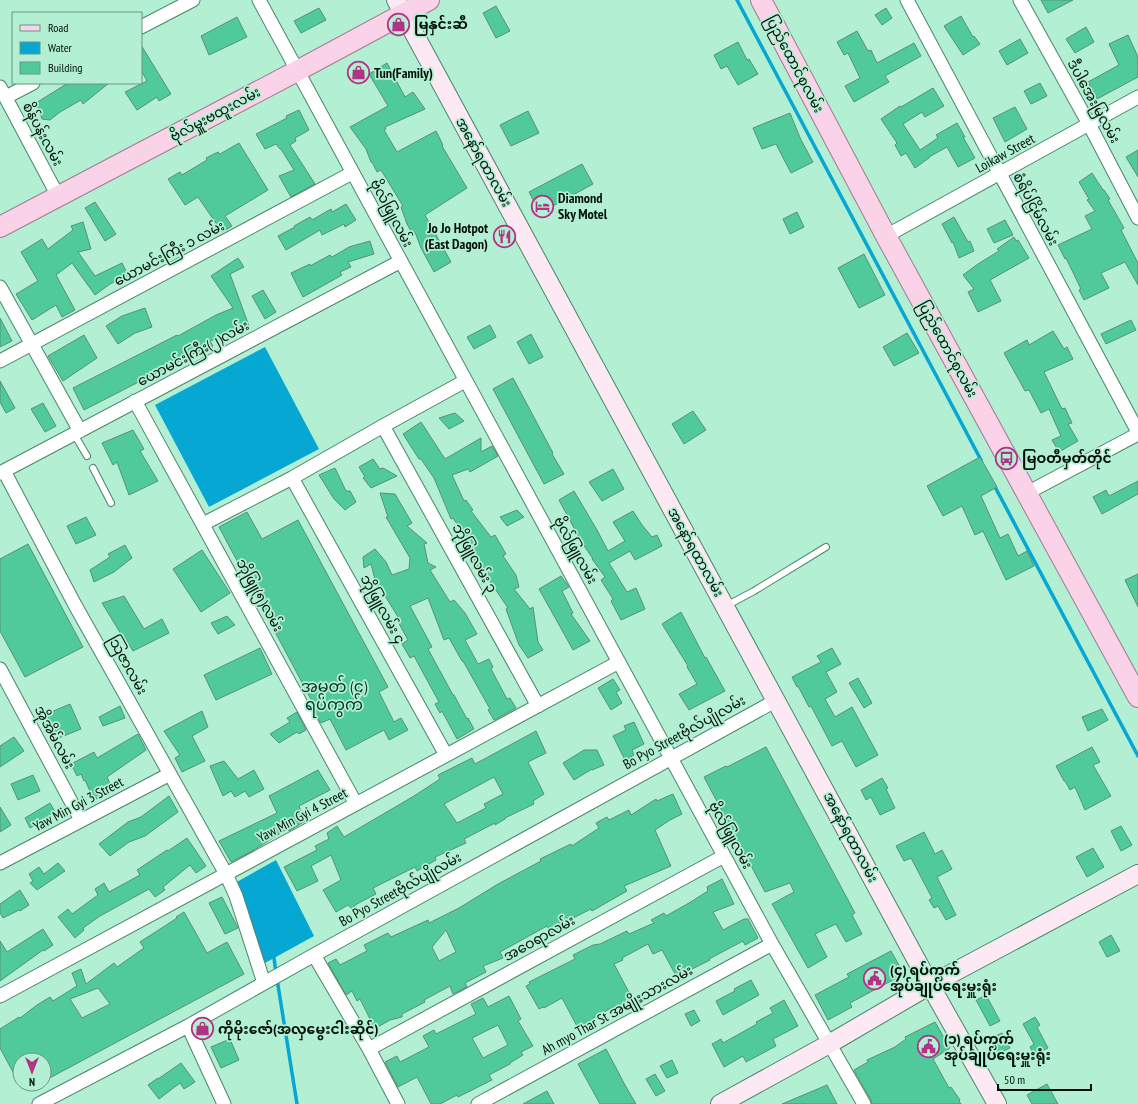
<svg xmlns="http://www.w3.org/2000/svg" width="1138" height="1104" font-family="'PT Sans Narrow','Noto Sans Myanmar',sans-serif">
<rect width="100%" height="100%" fill="#b2efd3"/>
<path fill="#06a7d3" d="M265,347l54,102 -110,58 -54,-102z
M276,860l38,76 -49,27 -30,-80z"/>
<g fill="none" stroke-linecap="round" stroke-linejoin="round">
<path stroke="#06a7d3" stroke-width="3.5" d="M737,0l244,460
M994,485l144,271
M274,958l2,15
M277,979l20,125"/>
</g>
<path fill="#50c99b" stroke="#579178" fill-rule="evenodd" d="M1041,0h32l-25,13z
M496,6l14,25 -14,7 -13,-25z
M319,8l7,12 -25,13 -7,-12z
M886,8l6,10 -10,7 -7,-10z
M961,16l12,21 1,-1 6,8 -17,11 -19,-29z
M237,17l10,20 -38,18 -8,-19z
M1086,27l8,15 -19,11 -9,-14z
M857,31l11,20 3,-1 6,13 37,-20 7,13 -36,20 4,6 -35,20 -9,-16 15,-8 -12,-25 -4,2 -7,-13z
M1128,35l10,22v20l-41,22 -9,-17 31,-17 -10,-21z
M1020,39l8,14 -21,12 -8,-14z
M738,42l9,18 2,-1 9,15 -20,11 -11,-19 -6,3 -7,-14z
M141,45l30,49 -12,7 -2,-4 -20,13 -12,-18 22,-11 -6,-11z
M387,63l18,34 8,-5 12,17 -40,18 1,2 -2,1 13,22 39,-21 7,14 -1,1 25,42 -42,27 26,47 -17,10 -13,-24 -6,-16 -3,1 -5,-9 -6,-17 2,-1 -22,-36 -4,2 -5,-10h-1l-5,-13 -16,-22 38,-21 -19,-32z
M68,83h41l-26,21 -2,-4 -21,12 -10,8 -8,-1 -6,-16z
M1040,83l7,13 -16,8 -7,-13z
M933,88l11,18 -19,11 -3,-5 -19,12 17,26 18,-12 -2,-3 21,-12 8,14h-2l12,21 -17,9 -11,-20 -18,10v1l-14,10 -9,-15 -5,3 -6,-11 2,-2 -16,-24 19,-13 1,1z
M1015,107l12,22 -22,13 -12,-24z
M299,110l10,20 -14,8 1,3 -6,4 25,39 -24,13 -12,-21 15,-6 -13,-21h-1l-4,-5 -11,5 -9,-15 31,-16 -1,-2z
M528,111l11,22 -28,13 -11,-21z
M790,113l11,27 12,22 -22,11 -15,-29 -14,5 -9,-21z
M239,143l29,47 -43,26 7,10 -10,6 -24,-35 -13,8 -17,-26 12,-7 2,3 25,-15 -1,-2 12,-6 2,2z
M1138,150v27l-12,-20z
M582,164l11,20 -53,29 -11,-21z
M1092,173l11,17h1l6,9 -2,1 16,28 -3,2 17,33v22l-13,-23 -24,11 8,15 -25,12 -5,-10 2,-1 -15,-31 -1,1 -7,-14 34,-16 -7,-13 10,-5 -8,-11 2,-1 -10,-17z
M95,202l21,32 -11,7 -20,-33z
M346,204l10,16 -11,7 -1,-3 -22,11 -2,-5 -34,20 -8,-14 17,-9 -1,-1 16,-9 2,3 19,-11 1,3z
M797,212l7,15 -14,7 -7,-15z
M954,217l14,25 2,-1 4,10 -15,7 -6,-16 -1,1 -10,-19z
M1005,220l8,15 -19,8 -7,-14z
M83,222l8,27 -13,3 17,24 27,-13 6,12 -18,9 -15,11 -23,-32 -16,12 19,35 -13,7 -6,-12 -24,15 -16,-26 22,-13 -17,-29 21,-13 6,10 25,-19 -2,-4z
M1014,237l2,4 2,-1 11,18 -39,22 11,21 -23,11 -10,-20 6,-3 -11,-14 15,-11 21,-13 -2,-2z
M370,241l4,13 -26,8 3,5 -11,5 2,3 -39,22 -12,-24 19,-9v2l20,-11 2,2 17,-10z
M864,254l21,41 -26,13 -21,-40z
M238,258l6,9 -14,7 19,52 -39,15 3,5 -10,7 -2,-3 -117,60 -11,-22 104,-53 1,1 38,-21 17,-7 -22,-32z
M263,290l13,22 -11,7 -13,-23z
M145,308l7,19 -17,6 -17,11 -12,-18 16,-10z
M0,318l12,23 -12,6z
M1131,320l5,10 -30,14 -5,-10z
M490,325l6,12 -22,12 -7,-12z
M1053,331l11,18 3,-2 6,12 -29,13 18,37 3,-1 7,15 -4,1 10,17 -19,11 -7,-12 9,-4 -12,-27 -8,4 -12,-23 -4,1 -21,-38 23,-13 2,5z
M907,333l12,20 -25,13 -11,-19z
M531,334l12,23 -14,7 -12,-22z
M84,335l13,23 -34,23 -15,-25z
M513,378l40,75 -1,1 12,20 -20,10 -51,-95z
M0,381l15,27 -9,5 -6,-11z
M43,403l13,23 -11,6 -14,-23z
M693,411l13,19 -22,14 -12,-20z
M455,413l9,8 -15,8 -10,-11z
M421,422l24,37 36,-21v14l11,-6 6,10 -28,16 -2,-3 -16,6 12,26 2,-1 7,10 -2,1 20,26 4,-2 11,19 -3,2 13,19 3,12 -5,2 16,20 3,-2 5,35 5,8 -15,8 -9,-13 -13,-36 2,-1 -19,-28 -1,1 -5,-14 -5,3 -4,-10 -3,-15 -18,-27 -2,1 -7,-17 -10,-24 -13,-19h-2l-16,-25z
M133,430l11,19 -4,2 18,30 -29,14 -12,-33 -4,3 -11,-22z
M980,457l17,30 -16,9 19,42 8,-4 10,22 9,-5 7,15 -28,14 -23,-49 -8,4 -13,-29 -19,10 -16,-30z
M373,459l7,10 3,-1 14,8 -26,12 -8,-10 2,-1 -6,-10z
M335,468l11,23h4l6,11 -11,8 -11,-11 -15,-24z
M613,469l11,20 -22,12 -13,-19z
M1138,481v13l-36,20 -9,-17 13,-7 3,6z
M574,491l23,39 11,21 17,-10 -12,-19 20,-11 9,14 10,12 5,-2 5,11 -27,14 -5,-9 -21,12 18,29 9,-4 9,21 -24,11 -10,-19 2,-2 -12,-19 4,-3 -13,-18h1l-12,-18 -22,-41z
M380,493l15,1 17,29 -5,3 20,17 -3,1 4,19 8,4 -6,3 20,32 4,-2 11,13 12,21 -12,6 13,24 11,-5 4,8 -2,2 16,30 3,-1 6,10 -22,12 -6,-10 2,-1 -27,-48h-1l-13,-23 -5,2 -16,-42 -18,8 22,41 -4,2 25,46h1l13,24 1,-1 6,11 -17,10 -15,-28 -2,2 -5,-9 4,-2 -25,-46 -4,2 -8,-14 6,-4 -12,-22 2,-1 -19,-31 -2,1 -6,-23 -7,4 -1,-11 12,-8 11,13 6,13 17,-6 1,-11 -24,-41h2z
M517,510l7,7 -17,9 -7,-9z
M247,512l15,27 36,-19 90,167 -9,5 15,30 7,-4 7,12 -19,10 -5,-10 -38,20 -16,-31 -9,4 -11,-19 3,-1 -94,-176z
M86,517l10,18 -20,9 -9,-18z
M28,544l55,103 -58,30 -25,-46v-72z
M125,545l7,13 -18,14 -20,10 -4,-12 20,-13 -2,-3z
M202,550l28,43 -29,19 -28,-43z
M1138,574v33l-13,-27z
M561,576l8,11 -7,4 11,22 -2,1 19,27 -17,9 -34,-61z
M124,596l20,33 18,-10 7,14 -36,18 -11,-18 -1,1 -19,-31z
M681,612l24,46 1,-1 19,34 -36,19 -10,-16 18,-10 -10,-17 1,-1 -26,-42z
M227,616l8,9 -17,9 -7,-11z
M260,648l12,26 -56,26 -12,-25z
M832,648l9,16 -15,8 11,20 -12,7 10,18 17,-10 26,48 -22,12 -14,-26 -10,5 -21,-40 -2,1 -11,-21 -1,1 -5,-10 29,-15 -4,-6z
M858,678l14,25 -8,5 -15,-25z
M613,679l7,11 -4,2 6,11 -11,7 -13,-22z
M70,704l11,25 -27,11 -10,-25z
M120,706l5,12 -22,8 -4,-9z
M1102,709l6,11 -20,11 -6,-14z
M202,711l6,16 -16,9 13,25 -23,11 -7,-14 5,-3 -16,-24z
M297,712l9,18 -7,4 -2,-2 -18,11 -9,-9 20,-12 -3,-4z
M634,722l10,22 -12,6 2,5 -9,5 -12,-24 13,-6 -2,-4z
M536,731l10,22 -18,9 16,32 -11,7 1,3 -29,14v1l-10,6v-2l-31,16 2,4 -31,14 1,3 -19,11 -2,-4 -42,21 3,6 -21,11 -2,5 -5,-5 -12,7 -13,-22 18,-10 -10,-25 -20,11 7,15 -21,10 -13,-24 33,-17 -2,-4 14,-7 -2,-6 10,-7 7,11 70,-41 26,-17 -2,-4 34,-17 3,6zM494,777l9,17 -19,10 2,4 -29,15 -13,-19z
M138,734l8,16 -39,27 6,14 -19,9 -9,-20 -1,1 -3,-7 -4,2 -6,-12 23,-12 3,6z
M14,737l10,14 -24,16v-21z
M766,747l89,166 -3,2 10,19 -16,8 -10,-18 -21,10 12,23 -19,11 -36,-64 22,-12 -4,-9 -25,9 -61,-115 22,-11 1,1z
M1092,747l8,15 -7,3 18,31 -26,14 -10,-23 -5,3 -5,-9h-1l-8,-15z
M584,750h13l7,15 -12,5v-1l-18,11 -11,-17z
M224,761l14,18 16,-9 10,19 -15,8 -4,-6 -10,6 -4,-6 -8,5 -13,-30z
M318,770l12,20 -31,16 6,15 -16,10 -2,-2 -33,21 -23,12 -12,-21 58,-28 -8,-17z
M33,775l7,16 -22,9 -7,-16z
M882,778l6,10 -2,1 9,19 -15,7 -9,-18 -5,3 -5,-10z
M673,794l9,20 -12,6 -15,10 16,36 -47,20 3,5 -35,20 -1,-2 -28,14 -12,11 -4,-8 -47,26 3,6 -20,8 3,6 -21,11 2,4 -14,7 -3,-8 -26,14 1,2 -23,12v3l-12,3 -14,8v-1h-2l-14,-28 -3,2 -5,-10 -6,4 -18,-32 8,-4 4,6 27,-14 -3,-6 24,-12 3,4 37,-17 1,3 30,-15 39,-24 43,-23 -1,-2 31,-15 1,2 27,-18 -3,-5 11,-6 2,3 20,-10 2,5 25,-16 1,2zM446,930l10,22 -17,9 -7,-14z
M169,796l9,16 -33,24 -16,6 -19,14 -11,-12 29,-22 13,-5z
M50,803l5,9 -25,16 -5,-10z
M0,807l11,18 -11,7z
M1121,826l11,19 -11,6 -10,-20z
M924,832l11,22 7,-4 10,19 -15,8 19,38 -10,5 -8,-14 -4,2 -5,-8 3,-2 -21,-40 -7,3 -8,-15z
M187,838l19,28 -10,7 -6,-8 -27,22 2,3 -10,7 -6,-8 -49,27 -17,12 1,2 -9,8 -17,-21 10,-8 4,5 26,-19 -3,-6 9,-6 5,9 31,-17 -3,-5 30,-20 1,1z
M1093,848l11,19 -17,10 -11,-20z
M58,863l7,8 -28,19 -7,-7 3,-2 -4,-7 10,-7 5,7z
M722,879l12,25 -21,8 10,18 21,-11h4l10,19 -13,7 -2,-4 -34,18 1,1 -22,11 2,4 -11,6 -17,-31 -9,4 -5,-10 -26,14 1,2 -9,4 19,36 -16,8 -2,-2 -22,12 1,2 -16,8 -16,-30 -18,10 -1,-1 -4,2 -13,-23 4,-2 -1,-2 46,-23 -2,-4 20,-10 7,-1 27,-13 2,3 25,-11 -3,-3 13,-7 2,3 23,-13 19,-12 -1,-4z
M20,890l9,15 -9,6 -1,-1 -16,8 -3,-5v-9z
M222,897l16,31 -13,6 -16,-31z
M184,912l23,41 20,-11 17,32 -200,107v-21h-24v25l-20,-37v-19l19,-12 1,1 17,-13 13,-8 3,4 24,-15 -5,-13 9,-4 5,15 28,-21 3,4 27,-19 -4,-6 37,-24 -1,-1zM98,988l12,16 -28,14 -12,-19z
M43,929l10,16 -9,6 -1,-1 -43,31v-40l7,11z
M1111,935l9,16 -13,6 -8,-15z
M891,951l13,23 -54,29 2,4 -24,13 -13,-25 34,-18 -2,-3z
M751,980l8,15 -36,20 -7,-14 19,-10 -1,-2z
M986,995l14,26 -10,5 -14,-26z
M509,996l12,23 -3,2 15,25 -12,6 2,3 -13,8v1l-21,11 3,5 -34,17 -1,-2 -17,9h-9l-14,-27 -19,10 -13,-25 12,-6 3,6 29,-15 -6,-11 11,-6 2,4 40,-20 -5,-10 12,-6 5,9zM498,1025l10,20 -25,13 -11,-20z
M784,1000l14,26 -25,13 3,7 -30,16 -3,-6 -19,11 -12,-23 9,-5 2,4 34,-19 -1,-2 17,-9 -3,-5z
M694,1010l6,11 -9,5 -6,-12z
M1035,1017l5,8 -3,2 11,21 -14,7 -4,-8 4,-3 -11,-20z
M935,1022l15,26 -17,11 16,29 2,-1 9,13 -1,1 2,3h-89l-1,-4 -17,-30 14,-8 -1,-2 28,-13 11,-8 -1,-2z
M1002,1033l8,15 -13,6 -8,-15z
M230,1039l9,21 -18,8 -10,-21z
M606,1049l19,36 11,19h-36l-22,-40z
M672,1060l6,13 -11,5 -7,-12z
M181,1063l14,19 -11,7 -4,-6 -21,16 -11,-14 10,-7v1z
M655,1074l10,17 -9,5 -10,-17z
M1047,1084l11,20h-26l-5,-9z
M827,1085l10,19h-55z
M547,1091l7,13h-31z"/>
<g fill="none" stroke-linecap="round" stroke-linejoin="round">
<defs>
<path id="lane" d="M74,434l13,22
M93,468l18,35
M726,606l28,-15 72,-44"/>
<path id="street" d="M259,0l513,944 92,160
M907,0l231,432
M1020,0l69,124 49,94
M141,27l52,-27
M0,87l58,109
M6,97l27,-14
M886,236l252,-139
M0,287l80,144
M0,361l352,-188
M135,401l221,403
M383,426l155,280
M4,471l71,134 151,269 10,22 28,87
M0,473l401,-212
M292,478l154,277
M1027,493l111,-59
M203,524l89,-46 91,-52 82,-45
M0,669l81,151
M0,863l170,-89
M314,955l55,94 29,55
M0,996l619,-334
M188,1026l36,78
M369,1049l355,-193
M39,1104l149,-78 126,-71 463,-255
M478,1104l294,-160"/>
<path id="secondary" d="M396,0l534,985 67,119
M720,1104l109,-60 101,-59 208,-111"/>
<path id="primary" d="M761,0l125,236 252,461
M0,227l297,-156 132,-71"/>
</defs>
<use href="#lane" stroke="#4b846c" stroke-width="8"/>
<use href="#street" stroke="#4b846c" stroke-width="15"/>
<use href="#secondary" stroke="#4b846c" stroke-width="20"/>
<use href="#primary" stroke="#a17c90" stroke-width="22"/>
<use href="#lane" stroke="#fff" stroke-width="6"/>
<use href="#street" stroke="#fff" stroke-width="13"/>
<use href="#secondary" stroke="#fde9f4" stroke-width="18"/>
<use href="#primary" stroke="#fad3e9" stroke-width="20"/>
</g>
<defs>
<symbol id="shop-ring" viewBox="-11 -11 22 22"><circle r="9.5" fill="#b2efd3" stroke="#b03384" stroke-width="1.5"/><path d="M-5-2.5h2.3a2.7 3.5 0 0 1 5.4 0H5L5.5 6h-11ZM-1.5-2.5h3a1.5 2.3 0 0 0-3 0Z" fill="#b03384"/></symbol>
<symbol id="hotel-ring" viewBox="-11 -11 22 22"><circle r="9.5" fill="#b2efd3" stroke="#b03384" stroke-width="1.5"/><path d="M-6-4.5h1.5V1H6V5H4.5V3h-9V5H-6ZM-4 0a1.8 1.8 0 1 1 3.6 0ZM.5 0V-2.5h3Q6-2.5 6 0Z" fill="#b03384"/></symbol>
<symbol id="restaurant-ring" viewBox="-11 -11 22 22"><circle r="9.5" fill="#b2efd3" stroke="#b03384" stroke-width="1.5"/><path d="M-5-6h1v4h1v-4h1v4h1v-4h1v5L-1.5 .5V6h-2V.5L-5-1ZM5-6V6H3V1.5H1.5Q1.5-4 5-6Z" fill="#b03384"/></symbol>
<symbol id="bus-ring" viewBox="-11 -11 22 22"><circle r="9.5" fill="#b2efd3" stroke="#b03384" stroke-width="1.5"/><path d="M-5-6H5V4H4V6H2V4H-2V6H-4V4H-5ZM-3.5-4V0h7V-4ZM-3.5 1.2v1.5H-2V1.2ZM2 1.2v1.5H3.5V1.2Z" fill="#b03384"/></symbol>
<symbol id="civic-ring" viewBox="-11 -11 22 22"><circle r="9.5" fill="#b2efd3" stroke="#b03384" stroke-width="1.5"/><path d="M-.6-6.5H3V-4.5H.6V-3L4-1V1h2V6H-6V1h2V-1L-.6-3ZM-1.2 2.5V6h2.4V2.5Z" fill="#b03384"/></symbol>
</defs>
<g fill-rule="evenodd">
<use href="#shop-ring" x="386" y="12" width="25" height="25"/>
<use href="#shop-ring" x="346" y="60" width="25" height="25"/>
<use href="#hotel-ring" x="530" y="194" width="25" height="25"/>
<use href="#restaurant-ring" x="492" y="224" width="25" height="25"/>
<use href="#bus-ring" x="994" y="446" width="25" height="25"/>
<use href="#civic-ring" x="862" y="966" width="25" height="25"/>
<use href="#shop-ring" x="190" y="1016" width="25" height="25"/>
<use href="#civic-ring" x="916" y="1034" width="25" height="25"/>
</g>
<g text-anchor="middle" dominant-baseline="central" stroke-width="3.5" stroke-linejoin="round" paint-order="stroke">
<g font-size="14" font-weight="bold" fill="#001008" stroke="#b2efd3" text-anchor="start">
<text x="414" y="24">မြနှင်းဆီ</text>
<text x="374" y="73">Tun(Family)</text>
<text x="558" y="198">Diamond<tspan x="558" dy="16">Sky Motel</tspan></text>
<text x="488" y="228" text-anchor="end">Jo Jo Hotpot<tspan x="488" dy="16">(East Dagon)</tspan></text>
<text x="1022" y="458">မြဝတီမှတ်တိုင်</text>
<text x="890" y="970">(၄) ရပ်ကွက်<tspan x="890" dy="16">အုပ်ချုပ်ရေးမှူးရုံး</tspan></text>
<text x="218" y="1029">ကိုမိုးဇော်(အလှမွေးငါးဆိုင်)</text>
<text x="944" y="1039">(၁) ရပ်ကွက်<tspan x="944" dy="16">အုပ်ချုပ်ရေးမှူးရုံး</tspan></text>
</g>
<g font-size="14" fill="#001008" stroke="#b2efd3">
<text transform="translate(795 64) rotate(62)">ပြည်ထောင်စုလမ်း</text>
<text transform="translate(1094 101) rotate(61)">ဒီပါအေးမြလမ်း</text>
<text transform="translate(215 114) rotate(-28)">ဗိုလ်မှူးဗထူးလမ်း</text>
<text transform="translate(43 134) rotate(62)">စိန်ပန်းလမ်း</text>
<text transform="translate(1005 153) rotate(-29)">Loikaw Street</text>
<text transform="translate(484 162) rotate(61)">အနော်ရထာလမ်း</text>
<text transform="translate(1036 209) rotate(62)">စံရိပ်ငြိမ်လမ်း</text>
<text transform="translate(392 213) rotate(62)">ဗိုလ်ဖြူလမ်း</text>
<text transform="translate(169 253) rotate(-28)">ယောမင်းကြီး ၁ လမ်း</text>
<text transform="translate(948 349) rotate(61)">ပြည်ထောင်စုလမ်း</text>
<text transform="translate(193 353) rotate(-28)">ယောမင်းကြီး(၂)လမ်း</text>
<text transform="translate(576 550) rotate(61)">ဗိုလ်ဖြူလမ်း</text>
<text transform="translate(696 552) rotate(61)">အနော်ရထာလမ်း</text>
<text transform="translate(475 558) rotate(61)">ဘိုဖြူလမ်း ၃</text>
<text transform="translate(260 595) rotate(61)">ဘိုဖြူ(၅)လမ်း</text>
<text transform="translate(383 609) rotate(61)">ဘိုဖြူလမ်း ၄</text>
<text transform="translate(128 665) rotate(61)">သြဇာလမ်း</text>
<text transform="translate(684 732) rotate(-29)">Bo Pyo Streetဗိုလ်ပျိုလမ်း</text>
<text transform="translate(55 737) rotate(62)">အိုအိမ်လမ်း</text>
<text transform="translate(78 804) rotate(-28)">Yaw Min Gyi 3 Street</text>
<text transform="translate(302 815) rotate(-28)">Yaw Min Gyi 4 Street</text>
<text transform="translate(731 835) rotate(61)">ဗိုလ်ဖြူလမ်း</text>
<text transform="translate(851 837) rotate(62)">အနော်ရထာလမ်း</text>
<text transform="translate(400 889) rotate(-29)">Bo Pyo Streetဗိုလ်ပျိုလမ်း</text>
<text transform="translate(539 938) rotate(-29)">အဝေရာလမ်း</text>
<text transform="translate(617 1010) rotate(-29)">Ah myo Thar St အမျိုးသားလမ်း</text>
</g>
<g font-size="16" fill="#033424" stroke="#b2efd3">
<text x="334" y="686">အမှတ် (၄)<tspan x="334" dy="18">ရပ်ကွက်</tspan></text>
</g>
</g>
<rect x="12" y="12" width="130" height="72" fill="#b2efd3" stroke="#6b9682"/>
<rect x="20" y="25" width="20" height="6" fill="#fad3e9" stroke="#6b9682"/>
<text x="48" y="32" font-size="12" fill="#001008">Road</text>
<rect x="20" y="42" width="20" height="12" fill="#06a7d3" stroke="#6b9682"/>
<text x="48" y="52" font-size="12" fill="#001008">Water</text>
<rect x="20" y="62" width="20" height="12" fill="#50c99b" stroke="#6b9682"/>
<text x="48" y="72" font-size="12" fill="#001008">Building</text>
<g transform="translate(32 1072) rotate(180)"><circle r="19" fill="#b2efd3" stroke="#6b9682"/>
<path d="M0-3L7 15L0 10L-7 15Z" fill="#b03384"/>
<text y="-6" font-size="11" font-weight="bold" text-anchor="middle" fill="#001008">N</text>
</g>
<path d="M998 1084v6h93v-6" fill="none" stroke="#001008" stroke-width="2"/>
<text x="1004" y="1084" font-size="12" fill="#001008" stroke="#b2efd3" stroke-width="3" paint-order="stroke">50 m</text>
</svg>
